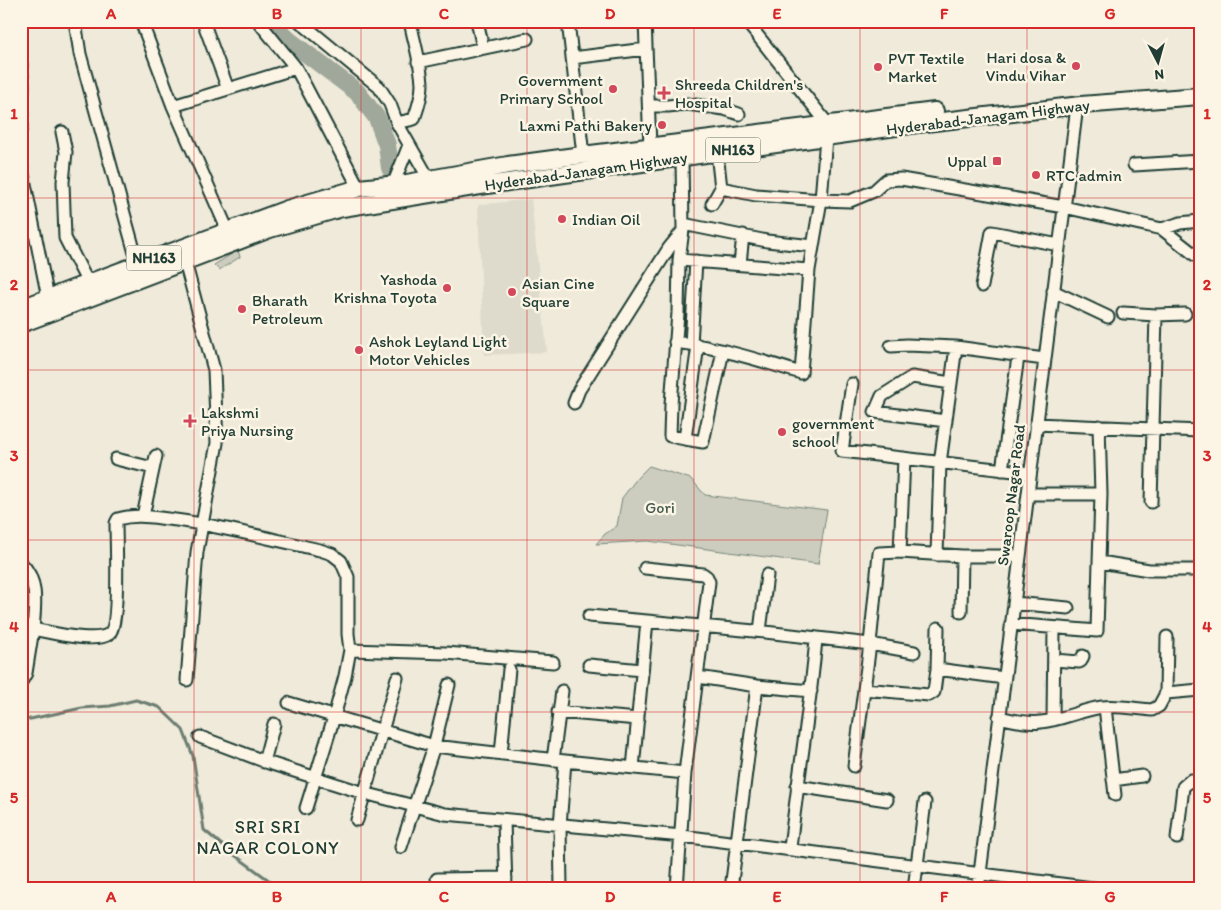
<svg xmlns="http://www.w3.org/2000/svg" width="1221" height="910" font-family="Itim,sans-serif">
<rect width="100%" height="100%" fill="#efeada"/>
<filter id="ink" filterUnits="userSpaceOnUse"><feTurbulence type="fractalNoise" baseFrequency=".02" numOctaves="2"/><feDisplacementMap in="SourceGraphic" scale="10" xChannelSelector="R" yChannelSelector="G"/><feConvolveMatrix kernelMatrix="1 2 1 2 8 2 1 2 1" color-interpolation-filters="sRGB"/></filter>
<g filter="url(#ink)">
<path fill="#dedbcc" d="M531,199l16,153 -63,3 -6,-150z"/>
<path fill="#cccdbf" stroke="#76857a" d="M238,250l2,7 -21,13 -5,-5z
M649,466l42,13 14,16 122,15 -9,54 -170,-23 -52,3 9,-10 12,-8 5,-28 16,-21z"/>
<g fill="none" stroke-linecap="round" stroke-linejoin="round">
<path stroke="#6c7d71" stroke-width="3" d="M21,721l61,-13 28,-2 26,-6 23,7 24,23 10,26 11,74 25,21 52,38
M21,729l3,12 -3,9"/>
<path stroke="#9fa89a" stroke-width="18" d="M269,21l21,20 67,51 20,26 10,27 3,23"/>
<defs>
<path id="minor" d="M75,21l5,33 58,210
M141,21l32,85 55,125
M258,21l38,47 63,120
M299,21l80,66 11,17 7,19 32,56
M477,21l6,27
M568,21l15,134
M645,21l5,125
M746,21l81,102
M204,24l24,65
M572,58l74,-9
M418,62l109,-23
M21,64l2,22 -2,43
M173,106l123,-38
M649,106h19l19,-2 37,5 15,5
M397,123l17,-4c4,-11 8,-23 8,-35 -1,-21 -8,-42 -12,-63
M62,132l4,20 -3,30 2,56 23,45
M717,153l4,35
M682,158l1,72 -4,30 -1,53 -7,91 -1,32 15,3
M21,164l27,134
M1134,165l66,-4
M393,185l16,-40
M712,204l9,-16 35,7 65,5 5,-63
M683,224l84,17 46,5
M1162,229l18,-6 20,-2
M679,260l130,10
M185,262l29,108 3,73 -20,109 -10,128
M740,264l3,-29
M982,286l10,-54 67,13
M1053,291l55,26
M1123,313l33,2 29,-1
M675,342c43,5 84,18 126,31l8,-103 12,-70 29,1 24,-10 12,-11 15,-1 163,28 98,22 33,26 5,2
M691,344l5,-83
M698,345l-13,94 18,3 20,-91
M891,346l16,-1 49,2
M852,384l-10,67 188,22
M574,403l5,-13 90,-142 13,-16
M946,421l-71,-9 7,-16 30,-19 39,6
M1036,424l164,7
M116,459l37,9
M1002,470l16,-113
M1028,494h73
M1151,502l5,-187
M143,516l13,-60
M900,552l4,-94
M937,555l3,-92 16,-116 88,12
M1100,562l49,8h51
M21,563c18,17 14,43 12,66
M645,568l58,6 4,3 2,5 -24,191 -8,116
M1014,603l54,5
M961,612l1,-56
M589,616l58,5
M1011,624l86,7 4,-137 -2,-68
M938,628l-1,41 67,9
M760,631l7,-56
M350,650l96,3 107,9
M1054,660l25,2 2,-1 2,-5
M589,665l53,5
M698,677l59,9 54,5
M21,682l5,-9 7,-44c16,3 62,15 76,5 11,-8 7,-94 7,-111l2,-4c17,-5 33,-2 50,0 51,6 101,20 152,31l12,4 9,7 7,16v57l2,16 -5,26 -11,41 -28,91
M864,689l65,6 5,-3 3,-23
M1166,693l1,-56
M289,703l145,43 131,15 120,12
M1105,707l10,88
M558,712l80,7
M999,717c14,3 28,7 42,5 21,-2 40,-12 61,-15 16,-2 34,2 50,3l7,-4 7,-13 34,-3
M1053,720l1,-92
M200,737l69,26 95,30 81,21 237,22 419,53
M501,754l8,-85
M553,760l9,-69
M264,762l10,-38
M854,766l16,-122 9,-91 21,-1 62,4h58
M633,768l14,-147 118,11 105,12 44,8
M1113,780l29,-4
M797,786l90,14
M357,820l40,-142
M504,820l2,69
M1177,838l6,-51 8,-7h9
M401,847l33,-101 15,-61
M790,848c8,-70 20,-139 26,-209
M437,879l69,-1
M561,889l-1,-63 5,-65
M731,889l26,-203
M914,889l11,-87
M978,889l99,-783"/>
<path id="highway" d="M21,308l266,-99 72,-21 48,-5 101,-18 75,-10 352,-44
M21,324l249,-95 72,-21 138,-22 437,-62 164,-19 119,-9"/>
</defs>
<use href="#minor" stroke="#1f3d34" stroke-width="15"/>
<use href="#highway" stroke="#1f3d34" stroke-width="20"/>
<use href="#minor" stroke="#fcf5e5" stroke-width="11"/>
<use href="#highway" stroke="#fcf5e5" stroke-width="16"/>
</g>
</g>
<path fill="none" stroke="#d62828" stroke-width="1" stroke-opacity="0.55" d="M194,21v868M361,21v868M527,21v868M694,21v868M860,21v868M1027,21v868M21,198h1179M21,370h1179M21,540h1179M21,712h1179"/>
<g fill="#d1495b" stroke="#fcf5e5" stroke-width="2">
<circle cx="1076" cy="66" r="5"/>
<circle cx="878" cy="67" r="5"/>
<circle cx="613" cy="89" r="5"/>
<path d="M661.5 85.5h5v5h5v5h-5v5h-5v-5h-5v-5h5z"/>
<circle cx="662" cy="125" r="5"/>
<rect x="992" y="156" width="10" height="10" rx="2.5"/>
<circle cx="1036" cy="175" r="5"/>
<circle cx="562" cy="219" r="5"/>
<circle cx="447" cy="288" r="5"/>
<circle cx="512" cy="292" r="5"/>
<circle cx="242" cy="309" r="5"/>
<circle cx="359" cy="350" r="5"/>
<path d="M187.5 413.5h5v5h5v5h-5v5h-5v-5h-5v-5h5z"/>
<circle cx="782" cy="432" r="5"/>
</g>
<g text-anchor="middle" dominant-baseline="central" stroke-width="5" stroke-linejoin="round" paint-order="stroke">
<g fill="#fcf5e5" stroke="#617469" stroke-width="1">
<rect x="705.5" y="137.5" width="55" height="25" rx="4"/>
<rect x="126.5" y="245.5" width="55" height="25" rx="4"/>
</g>
<g font-size="15" font-weight="bold" fill="#1f3d34">
<text x="733" y="150">NH163</text>
<text x="154" y="258">NH163</text>
</g>
<g font-size="16" fill="#1f3d34" stroke="#fcf5e5" text-anchor="start">
<text x="1066" y="57" text-anchor="end">Hari dosa &amp;<tspan x="1066" dy="18">Vindu Vihar</tspan></text>
<text x="888" y="58">PVT Textile<tspan x="888" dy="18">Market</tspan></text>
<text x="603" y="80" text-anchor="end">Government<tspan x="603" dy="18">Primary School</tspan></text>
<text x="675" y="84">Shreeda Children's<tspan x="675" dy="18">Hospital</tspan></text>
<text x="652" y="125" text-anchor="end">Laxmi Pathi Bakery</text>
<text x="987" y="161" text-anchor="end">Uppal</text>
<text x="1046" y="175">RTC admin</text>
<text x="572" y="219">Indian Oil</text>
<text x="437" y="279" text-anchor="end">Yashoda<tspan x="437" dy="18">Krishna Toyota</tspan></text>
<text x="522" y="283">Asian Cine<tspan x="522" dy="18">Square</tspan></text>
<text x="252" y="300">Bharath<tspan x="252" dy="18">Petroleum</tspan></text>
<text x="369" y="341">Ashok Leyland Light<tspan x="369" dy="18">Motor Vehicles</tspan></text>
<text x="201" y="412">Lakshmi<tspan x="201" dy="18">Priya Nursing</tspan></text>
<text x="792" y="423">government<tspan x="792" dy="18">school</tspan></text>
</g>
<g font-size="16" fill="#1f3d34" stroke="#fcf5e5">
<text transform="translate(988 117) rotate(-7)">Hyderabad-Janagam Highway</text>
<text transform="translate(586 171) rotate(-8)">Hyderabad-Janagam Highway</text>
<text transform="translate(1011 495) rotate(-83)">Swaroop Nagar Road</text>
</g>
<g font-size="16" fill="#425a50" stroke="#fcf5e5">
<text x="660" y="507">Gori</text>
</g>
<g font-size="18" letter-spacing="1" fill="#1f3d34" stroke="#fcf5e5">
<text x="268" y="827">SRI SRI<tspan x="268" dy="21">NAGAR COLONY</tspan></text>
</g>
</g>
<rect width="1221" height="910" fill="none" stroke="#fcf5e5" stroke-width="55"/>
<g transform="translate(1158 62) rotate(174)" stroke="#fcf5e5" stroke-width="4" paint-order="stroke">
<path d="M0-4L9 19L0 12L-9 19Z" fill="#1f3d34"/>
<text y="-8" font-size="14" font-weight="bold" text-anchor="middle" fill="#1f3d34">N</text>
</g>
<rect x="28" y="28" width="1166" height="854" fill="none" stroke="#d62828" stroke-width="2"/>
<g font-size="16" text-anchor="middle" font-weight="bold" fill="#d62828">
<text x="111" y="19">A</text>
<text x="277" y="19">B</text>
<text x="444" y="19">C</text>
<text x="610" y="19">D</text>
<text x="777" y="19">E</text>
<text x="944" y="19">F</text>
<text x="1110" y="19">G</text>
<text x="14" y="119">1</text>
<text x="1207" y="119">1</text>
<text x="14" y="290">2</text>
<text x="1207" y="290">2</text>
<text x="14" y="461">3</text>
<text x="1207" y="461">3</text>
<text x="14" y="632">4</text>
<text x="1207" y="632">4</text>
<text x="14" y="803">5</text>
<text x="1207" y="803">5</text>
<text x="111" y="902">A</text>
<text x="277" y="902">B</text>
<text x="444" y="902">C</text>
<text x="610" y="902">D</text>
<text x="777" y="902">E</text>
<text x="944" y="902">F</text>
<text x="1110" y="902">G</text>
</g>
</svg>
